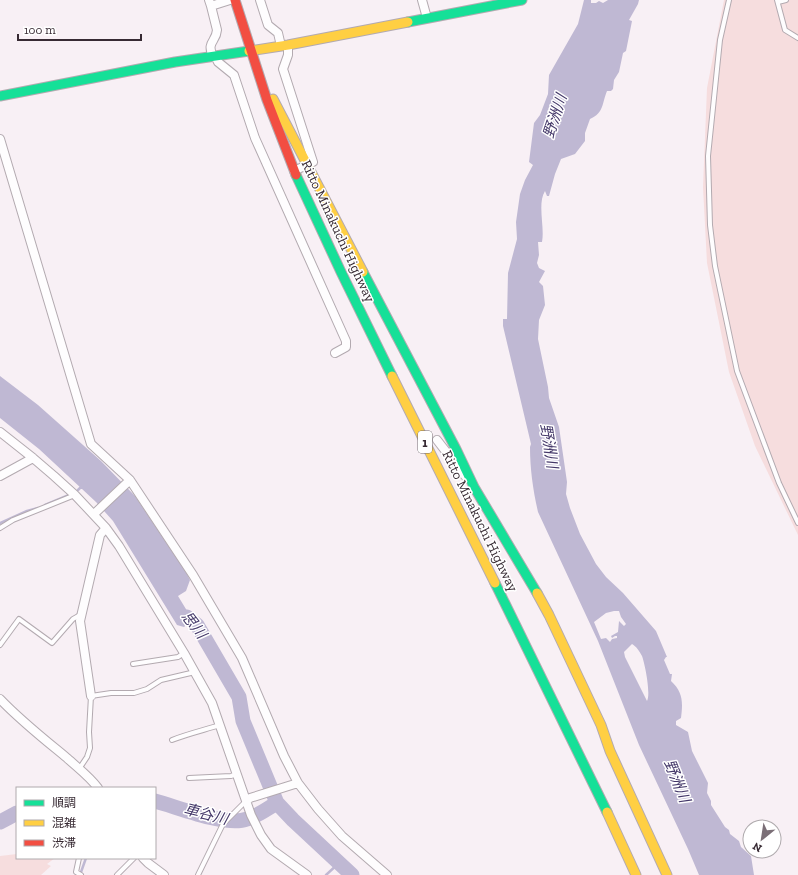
<svg xmlns="http://www.w3.org/2000/svg" width="798" height="875" font-family="'Zilla Slab','Noto Sans JP',serif">
<rect width="100%" height="100%" fill="#f8f0f5"/>
<path fill="#f6ddde" d="M724,0h74v535l-43,-89 -26,-74 -22,-109 -4,-76 4,-99z
M17,854v4h38l-8,6 4,2 -10,9h-41v-19z"/>
<path fill="#bfb8d3" fill-rule="evenodd" d="M584,0h7v3h5l3,-2 4,2 5,-3h31l-1,4 -9,16 3,1 -6,30 -3,2 -4,19 -5,8 -1,9 -2,2h-4c-5,12 -3,22 -17,28l-5,14v8l-10,13 -14,5 -6,15 -6,22h-2l-2,-5c-8,13 0,36 -3,51h-4l1,13 -2,8 2,5 6,3 -6,11 4,4 2,19 -6,15 -1,19 10,48 1,11 10,29 8,55 -1,12 4,14 10,26 16,30 10,13 17,16 33,38 11,26h-1l-2,3 6,14h2l-1,7c12,11 12,21 10,37l-5,3v4l12,7 4,19 16,32 -1,10 4,8v4l14,22 4,3 1,4 9,7 2,6 10,9 3,19h-55l-11,-26 -49,-104 -41,-104 -60,-129c-5,-22 -8,-43 -8,-65l1,-3 -28,-118v-7h4l1,-46 9,-34 -1,-17 4,-28 5,-14 8,-15 -4,-3 5,-39 6,-8 8,-21 1,-19 29,-51zM614,611h5l2,6 5,7 -2,2 -5,-5 -1,11 -7,4 1,2 3,-2h2v2l-5,1 -2,3 -4,-4 -5,1 -7,-17 12,-9zM632,644c4,2 8,8 10,12 3,8 9,38 5,45l-22,-44 -1,-5z
M0,376l38,29 63,56 34,35 52,78 3,6 -4,11 -8,5 14,23 6,5 4,8 -13,-9 -5,4 -7,-2 -64,-104 -17,-19 -57,-53 -39,-31z"/>
<g fill="none" stroke-linecap="round" stroke-linejoin="round">
<path stroke="#bfb8d3" stroke-width="2.5" d="M78,490l3,-3 3,1
M45,505l24,-10
M0,523l27,-12 11,-3
M80,875l6,-17
M326,875l13,-12"/>
<path stroke="#bfb8d3" stroke-width="15" d="M187,617l10,8 42,72 4,24 34,82 16,17 59,55
M155,801c23,6 71,26 92,18 11,-3 21,-11 30,-16
M0,822l17,-9"/>
<defs>
<path id="lane" d="M729,0l-9,40 -12,116 2,69 5,41 22,105 42,112 19,40
M777,0l8,30 13,8
M778,2l8,-2
M0,528l13,-8 62,-25
M0,645l19,-26 33,24 21,-24 7,-4
M133,664l45,-7 6,-4
M172,740c15,-6 32,-10 48,-15
M79,769l8,-12 3,-9 -1,-16 2,-36 20,-3h23l13,-4 14,-9 34,-8
M189,778l42,-2 6,-2
M79,858l-3,14 5,3
M117,875l17,-17
M198,875l25,-51 23,-23"/>
<path id="street" d="M209,0l2,6 19,-6
M260,0l8,25 10,8 3,13
M422,0l5,18
M211,6l6,24c-1,13 -11,11 -4,27
M288,45v10l-5,14 30,93 -19,9
M215,56l3,6 16,13 21,63 91,203v6l-11,6
M0,139l91,305 39,36 63,95 49,83 42,98 14,27 20,26 24,27 45,39
M0,432l33,26 21,18 21,19 31,33 13,18 65,107 28,50 39,112 10,20 10,14 36,26
M437,440l28,36
M0,476l33,-18
M94,514l36,-34
M91,696l-11,-75 20,-86 6,-7
M0,699c21,22 44,40 67,59 11,10 23,19 31,30
M247,801l3,-3 48,-15
M143,858l5,5 16,12"/>
<path id="fast" d="M408,22l114,-22
M0,96l175,-34 74,-11
M296,175l45,97 51,104
M363,272l93,177 18,38 63,106
M495,583l112,229"/>
<path id="slow" d="M249,51l39,-6 120,-23
M273,99l90,173
M392,376l103,207
M537,593l12,22 52,110 9,26 57,124
M607,812l29,63"/>
<path id="jam" d="M235,0l32,100 29,75"/>
</defs>
<use href="#lane" stroke="#b3aab0" stroke-width="6"/>
<use href="#street" stroke="#b3aab0" stroke-width="10"/>
<use href="#fast" stroke="#b3aab0" stroke-width="11"/>
<use href="#slow" stroke="#b3aab0" stroke-width="11"/>
<use href="#jam" stroke="#b3aab0" stroke-width="11"/>
<use href="#lane" stroke="#fefdfe" stroke-width="4"/>
<use href="#street" stroke="#fefdfe" stroke-width="8"/>
<use href="#fast" stroke="#16e098" stroke-width="9"/>
<use href="#slow" stroke="#ffcf43" stroke-width="9"/>
<use href="#jam" stroke="#f24e42" stroke-width="9"/>
</g>
<g text-anchor="middle" dominant-baseline="central" stroke-width="3" stroke-linejoin="round" paint-order="stroke">
<rect fill="#fff" stroke="#736a70" stroke-width="1" x="418" y="431" width="14" height="22" rx="3"/>
<g font-size="13" font-weight="bold" fill="#372a33">
<text x="425" y="442">1</text>
</g>
<g font-size="14" fill="#372a33" stroke="#fff">
<text transform="translate(338 231) rotate(65)">Ritto Minakuchi Highway</text>
<text transform="translate(480 521) rotate(64)">Ritto Minakuchi Highway</text>
</g>
<g font-size="15" font-style="italic" fill="#443869" stroke="#fff">
<text transform="translate(555 116) rotate(-72)">野洲川</text>
<text transform="translate(549 446) rotate(81)">野洲川</text>
<text transform="translate(194 625) rotate(52)">思川</text>
<text transform="translate(677 781) rotate(68)">野洲川</text>
<text transform="translate(206 814) rotate(14)">車谷川</text>
</g>
</g>
<rect x="16" y="787" width="140" height="72" fill="#ffffff" stroke="#afaaad"/>
<rect x="24" y="800" width="20" height="6" fill="#16e098" stroke="#afaaad"/>
<text x="52" y="807" font-size="12" fill="#372a33">順調</text>
<rect x="24" y="820" width="20" height="6" fill="#ffcf43" stroke="#afaaad"/>
<text x="52" y="827" font-size="12" fill="#372a33">混雑</text>
<rect x="24" y="840" width="20" height="6" fill="#f24e42" stroke="#afaaad"/>
<text x="52" y="847" font-size="12" fill="#372a33">渋滞</text>
<g transform="translate(762 839) rotate(210)"><circle r="19" fill="#ffffff" stroke="#afaaad"/>
<path d="M0-3L7 15L0 10L-7 15Z" fill="#7b6f77"/>
<text y="-6" font-size="11" font-weight="bold" text-anchor="middle" fill="#372a33">N</text>
</g>
<path d="M18 34v6h123v-6" fill="none" stroke="#372a33" stroke-width="2"/>
<text x="24" y="34" font-size="12" fill="#372a33" stroke="#ffffff" stroke-width="3" paint-order="stroke">100 m</text>
</svg>
